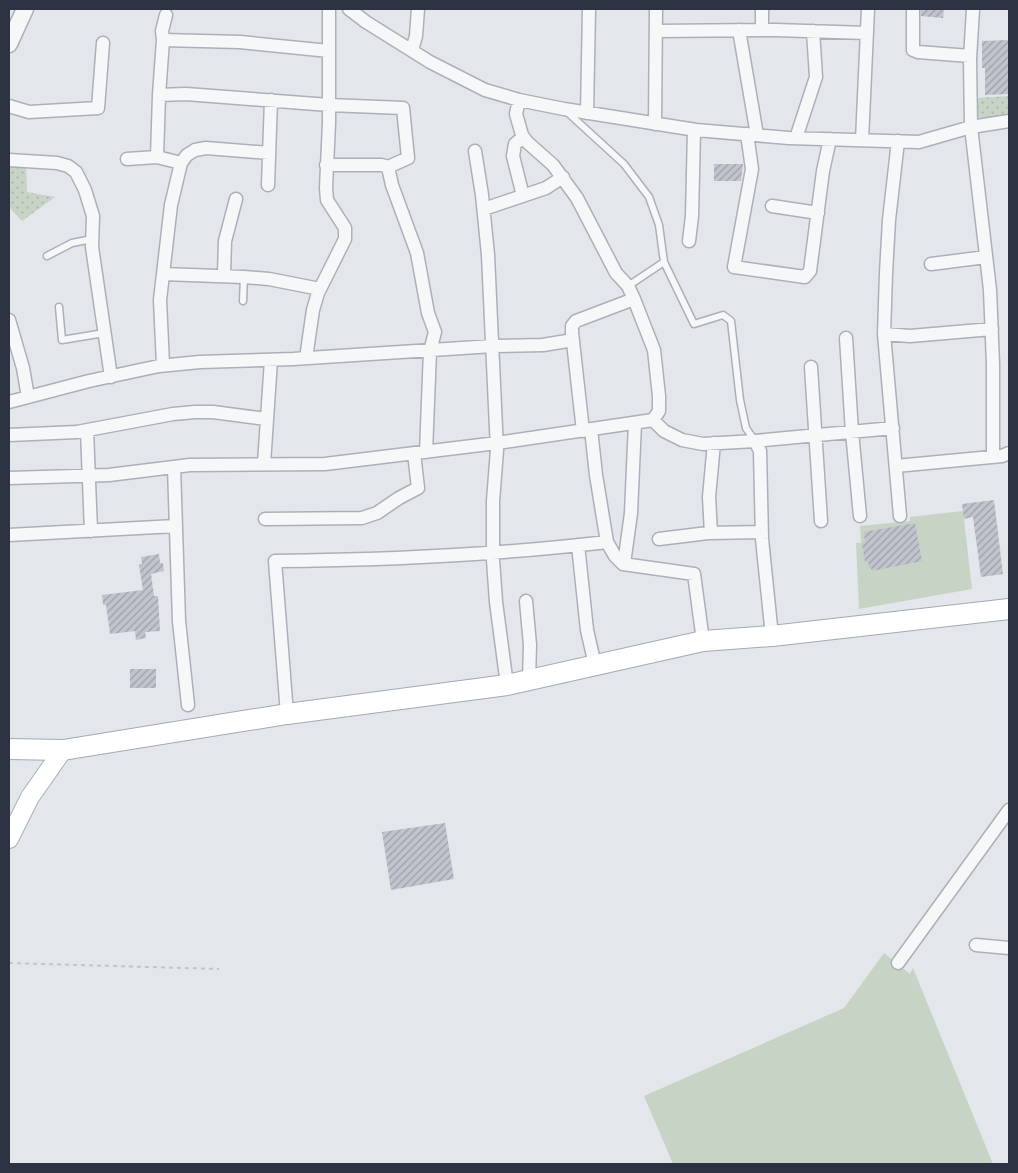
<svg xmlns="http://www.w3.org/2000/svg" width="1018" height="1173" font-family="'Exo 2',sans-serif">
<defs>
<pattern id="grass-dots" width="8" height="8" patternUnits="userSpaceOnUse" patternTransform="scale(1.25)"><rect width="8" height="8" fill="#c7d4c5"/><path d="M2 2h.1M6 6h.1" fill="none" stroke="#abb6aa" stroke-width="1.8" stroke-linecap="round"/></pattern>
<pattern id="building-hatch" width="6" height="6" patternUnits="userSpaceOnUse" patternTransform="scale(1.25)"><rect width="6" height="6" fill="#c1c4cd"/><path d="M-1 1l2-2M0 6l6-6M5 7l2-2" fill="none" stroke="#9da0a8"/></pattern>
</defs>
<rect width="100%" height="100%" fill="#e3e6eb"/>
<path fill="url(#grass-dots)" d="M1009,96v18l-26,4 -5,-1 -2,-19z
M9,165l17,1 1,26 28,5 -33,24 -12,-13 -1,2z"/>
<path fill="#c7d4c5" d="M963,511l9,78 -113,20 -3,-66h5l-1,-17 50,-5v-4z
M884,953l26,21 3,-6 80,196h-320l-29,-68 200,-88z"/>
<path fill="url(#building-hatch)" d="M921,9h23l-1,9 -22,-2z
M1009,40v54l-24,1v-27h-3v-27z
M714,164h29l-2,17h-27z
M994,500l9,74 -22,3 -8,-60 -9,2 -2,-15z
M915,523l7,38 -50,10 -1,-3h-2l-1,-7 -3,1 -3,-18 3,-1 -1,-11z
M159,554l1,9h3l1,8 -13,3 3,22h4l2,35 -15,1 1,6 -10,2 -1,-9 -25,3 -4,-29h-3l-1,-10 41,-5 -4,-25 3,-1 -1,-7z
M130,669h26v19h-26z
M445,823l9,56 -63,11 -9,-58z"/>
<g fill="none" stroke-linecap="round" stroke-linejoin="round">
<defs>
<path id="service" d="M566,111l58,53 25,33 10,28 5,37
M47,256l25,-13 20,-4
M628,286l36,-24 30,62 29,-9 8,6 9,79 6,28 9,13
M243,301l1,-24
M59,307l3,33 42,-7"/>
<path id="minor" d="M349,9l17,13 64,40 55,28 34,10 45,9 132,21 93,8 130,4 52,-15 38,-6
M913,9v41l5,2 52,4
M973,9l-3,50 1,68 19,163 3,74v93
M166,15l-4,16 1,9 -4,55 -2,62 24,6
M739,30l18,105
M762,30v-21
M656,31l120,-1 90,3
M163,40l77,2 89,9
M412,50l4,-14 2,-27
M159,95l27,-1 143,11 74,3 5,50 -20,9
M9,106l20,6 69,-4 5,-65
M587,113l2,-104
M655,124l1,-115
M747,134l5,35 -18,98 71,10 5,-6 13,-100 7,-32
M796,138l20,-61 -3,-46
M862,140l6,-131
M898,141l-9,79 -3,53 -2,61 16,182
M475,151l7,44 6,60 9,195 -4,51v59l3,42 11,83
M127,159l30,-2
M9,160l48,3 11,3 8,6 9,18 8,26 -1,31 19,130
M326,165h56l6,2 4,18 25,68 11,60 7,19 -5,19 -4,101
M268,185l3,-85
M523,196l-10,-40 2,-12 8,-7
M772,206l46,7
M484,209l62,-21 17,-11
M689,241l3,-25 2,-86
M931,264l55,-7
M163,274l81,3 25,2 51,10
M224,275l1,-34 11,-42
M9,320l14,48 5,29
M884,334l26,2 82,-7
M846,338l6,94 8,84
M306,358l7,-48 5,-17 27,-54v-11l-18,-28 -1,-12 3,-65v-114
M163,365l-3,-65 11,-95 10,-42 6,-8 8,-5 11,-2 63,5
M811,367l10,154
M9,402l80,-21 70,-15 41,-4 93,-3 200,-13 50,-1 30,-5
M653,420l11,11 18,9 21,4 52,-3 138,-13
M591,429l5,46 11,67 8,14 8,8 71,10 9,67
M87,431l4,100
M583,431l-11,-98v-7l4,-5 58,-22
M9,435l68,-3 96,-18 22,-2h18l53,7
M755,441l5,10 2,88 10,97
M264,464l7,-104
M896,466l106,-10 7,-3
M174,467l5,154 9,84
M9,478l100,-3 81,-10 135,-1 172,-21 156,-23 6,-9v-15l-5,-46 -20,-51 -6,-13 -12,-13 -39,-75 -24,-33 -26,-23 -5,-7 -6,-21 3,-14
M265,519l97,-1 15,-5 22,-15 19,-10 -4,-35
M711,533l-2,-36 5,-54
M9,535l166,-9
M659,539l49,-6 54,-1
M578,545l9,85 8,35
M624,564l7,-51 4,-90
M526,601l4,44 -1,35
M287,714l-12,-153c112,-1 221,-6 332,-19
M976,945l33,3
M898,963l111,-153"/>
<path id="tertiary" d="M9,44l16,-35"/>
<path id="secondary" d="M9,839l21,-42 33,-47"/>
<path id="primary" d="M9,749l54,1 224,-36 220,-29 196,-44 69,-5 237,-27"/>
</defs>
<use href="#service" stroke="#acb0b8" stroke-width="9"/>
<use href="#minor" stroke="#acb0b8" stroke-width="15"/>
<use href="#tertiary" stroke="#acb0b8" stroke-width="19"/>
<use href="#secondary" stroke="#acb0b8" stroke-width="20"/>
<use href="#primary" stroke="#a3a9b6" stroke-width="22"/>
<path stroke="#c1c4c9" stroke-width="2" stroke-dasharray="4 4" stroke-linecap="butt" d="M9,963l210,6"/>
<use href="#service" stroke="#f6f7f9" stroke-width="6"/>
<use href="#minor" stroke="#f6f7f9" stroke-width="12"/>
<use href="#tertiary" stroke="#f6f7f9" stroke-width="16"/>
<use href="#secondary" stroke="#fff" stroke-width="18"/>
<use href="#primary" stroke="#fff" stroke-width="20"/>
</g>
<rect width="1018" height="1173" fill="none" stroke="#2c3242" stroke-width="20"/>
</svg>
